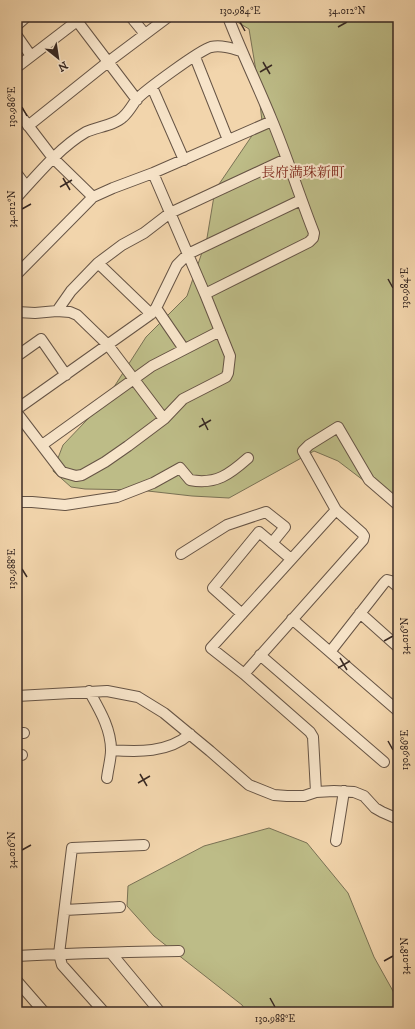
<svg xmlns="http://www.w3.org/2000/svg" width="415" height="1029" font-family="'IM FELL DW Pica','Noto Serif JP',serif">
<rect width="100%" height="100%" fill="#f2d5ac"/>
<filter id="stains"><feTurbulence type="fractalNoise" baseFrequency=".005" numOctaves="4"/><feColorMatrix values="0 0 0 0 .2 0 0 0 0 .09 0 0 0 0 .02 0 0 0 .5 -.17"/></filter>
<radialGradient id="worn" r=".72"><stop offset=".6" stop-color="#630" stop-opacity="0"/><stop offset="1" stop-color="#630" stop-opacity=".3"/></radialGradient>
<path fill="#bdbc87" stroke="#7a7255" d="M229,17h169v493l-18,-17 -42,-32 -24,-10 -85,47 -37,-2 -53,-6 -54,-1 -14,-2 -18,-16 10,-26 42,-44 41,-64 41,-41 20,-58 8,-48 47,-69 -6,-50 -7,-42z
M269,828l38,15 41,50 26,64 24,43v12h-151l-5,-7 -88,-69 -27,-30 1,-20 76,-40z"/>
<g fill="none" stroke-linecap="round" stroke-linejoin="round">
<defs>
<path id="minor" d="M74,17l63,83
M131,17l14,17
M17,25l9,-8
M17,36l14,20
M195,57l33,83
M17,67l60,-46
M152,87l32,73
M17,111l36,47 40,39
M28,126l80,-64 60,-45
M17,174l9,12
M17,197c20,-22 43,-50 69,-65 11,-5 29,-7 37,-15 5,-4 9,-11 13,-17 8,-9 64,-50 75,-53 10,-2 20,1 30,4
M98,263l53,51
M17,274l76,-77 20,-9 40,-15 119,-52
M205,294l104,-52 4,-4 1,-5c-15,-38 -27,-77 -43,-115 -14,-34 -30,-67 -43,-101
M156,308l28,41
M57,311l14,-20 27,-28 24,-18 22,-12 26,-20 116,-54
M17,312l18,1 22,-2 13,1 7,3 31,30 56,74
M17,356l24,-17 25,36
M17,409l134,-95 5,-6 21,-43 11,-11 113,-54
M17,413l45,59 14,4 6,-1 23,-13 23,-16 36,-27 19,-20 43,-22 2,-4 2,-17 -25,-62 -52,-121
M42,445l110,-79 68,-35
M17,502h15l33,3 52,-8 36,-14 27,-15 10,12c26,5 40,-6 58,-22
M181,554l46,-29 39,-13 19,15 -13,16
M360,613l38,34
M242,614l-29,-26 46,-56 32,27
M292,619l106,92
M330,652l54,-69 3,-3 4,1 7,6
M260,655l124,107
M244,674l119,-134 1,-4 -2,-3 -26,-23 -33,-59 6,-6 29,-18 31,53 29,25
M89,691c10,18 22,37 22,59 0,9 -3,19 -4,28
M17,696l90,-5 31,6 26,16 46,38 39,34 25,10 13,1h17l12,-4 18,-1 20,1 10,4 11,12 7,4 16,7
M17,733h7
M111,750c27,2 57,3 79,-16
M17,755h5
M316,792l-3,-55 -3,-5 -66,-58 -33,-26 125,-138
M336,841l8,-50
M65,910l55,-3
M111,953l49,59
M17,956c54,-3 108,-4 162,-5
M17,981l27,31
M104,1012l-42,-47 -3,-11 13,-106 72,-3"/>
</defs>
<use href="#minor" stroke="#665445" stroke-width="12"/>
<use href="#minor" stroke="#f7e4c9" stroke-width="10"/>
</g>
<path fill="none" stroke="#382923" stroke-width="1.5" d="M240,22l5,9M338,27l9,-5M263,62l7,12M260,72l12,-7M22,107l5,9M63,178l7,12M60,187l12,-7M22,209l9,-5M388,279l5,9M202,418l6,12M199,427l12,-7M22,569l5,8M384,641l9,-5M340,658l7,12M338,668l12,-7M388,741l5,9M140,774l7,12M138,783l12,-7M22,850l9,-5M384,961l9,-5M270,998l5,9"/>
<g text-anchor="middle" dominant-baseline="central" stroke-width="4" stroke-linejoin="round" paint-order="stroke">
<g font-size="14" fill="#7a1f14" stroke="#f7e4c9">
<text x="303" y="173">長府満珠新町</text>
</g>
</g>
<rect width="415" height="1029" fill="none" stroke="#f2d5ac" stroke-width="44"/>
<g transform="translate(58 58) rotate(150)" stroke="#f7e4c9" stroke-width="3" paint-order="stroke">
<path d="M0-3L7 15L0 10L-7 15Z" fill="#382923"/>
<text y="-6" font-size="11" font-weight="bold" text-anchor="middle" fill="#382923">N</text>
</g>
<rect x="22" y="22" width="371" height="985" fill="none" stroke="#382923" stroke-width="1.5"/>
<g font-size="10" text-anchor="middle" fill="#382923">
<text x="240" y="14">130.984°E</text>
<text x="347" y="14">34.012°N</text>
<text transform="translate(11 107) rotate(-90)" y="4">130.986°E</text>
<text transform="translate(11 209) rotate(-90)" y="4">34.012°N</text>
<text transform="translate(404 288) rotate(-90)" y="4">130.984°E</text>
<text transform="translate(11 569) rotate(-90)" y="4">130.988°E</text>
<text transform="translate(404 636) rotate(-90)" y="4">34.016°N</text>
<text transform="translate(404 750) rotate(-90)" y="4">130.986°E</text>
<text transform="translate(11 850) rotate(-90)" y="4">34.016°N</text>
<text transform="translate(404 956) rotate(-90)" y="4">34.018°N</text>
<text x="275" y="1022">130.988°E</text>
</g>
<rect width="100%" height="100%" filter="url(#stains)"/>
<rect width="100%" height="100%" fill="url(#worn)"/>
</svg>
